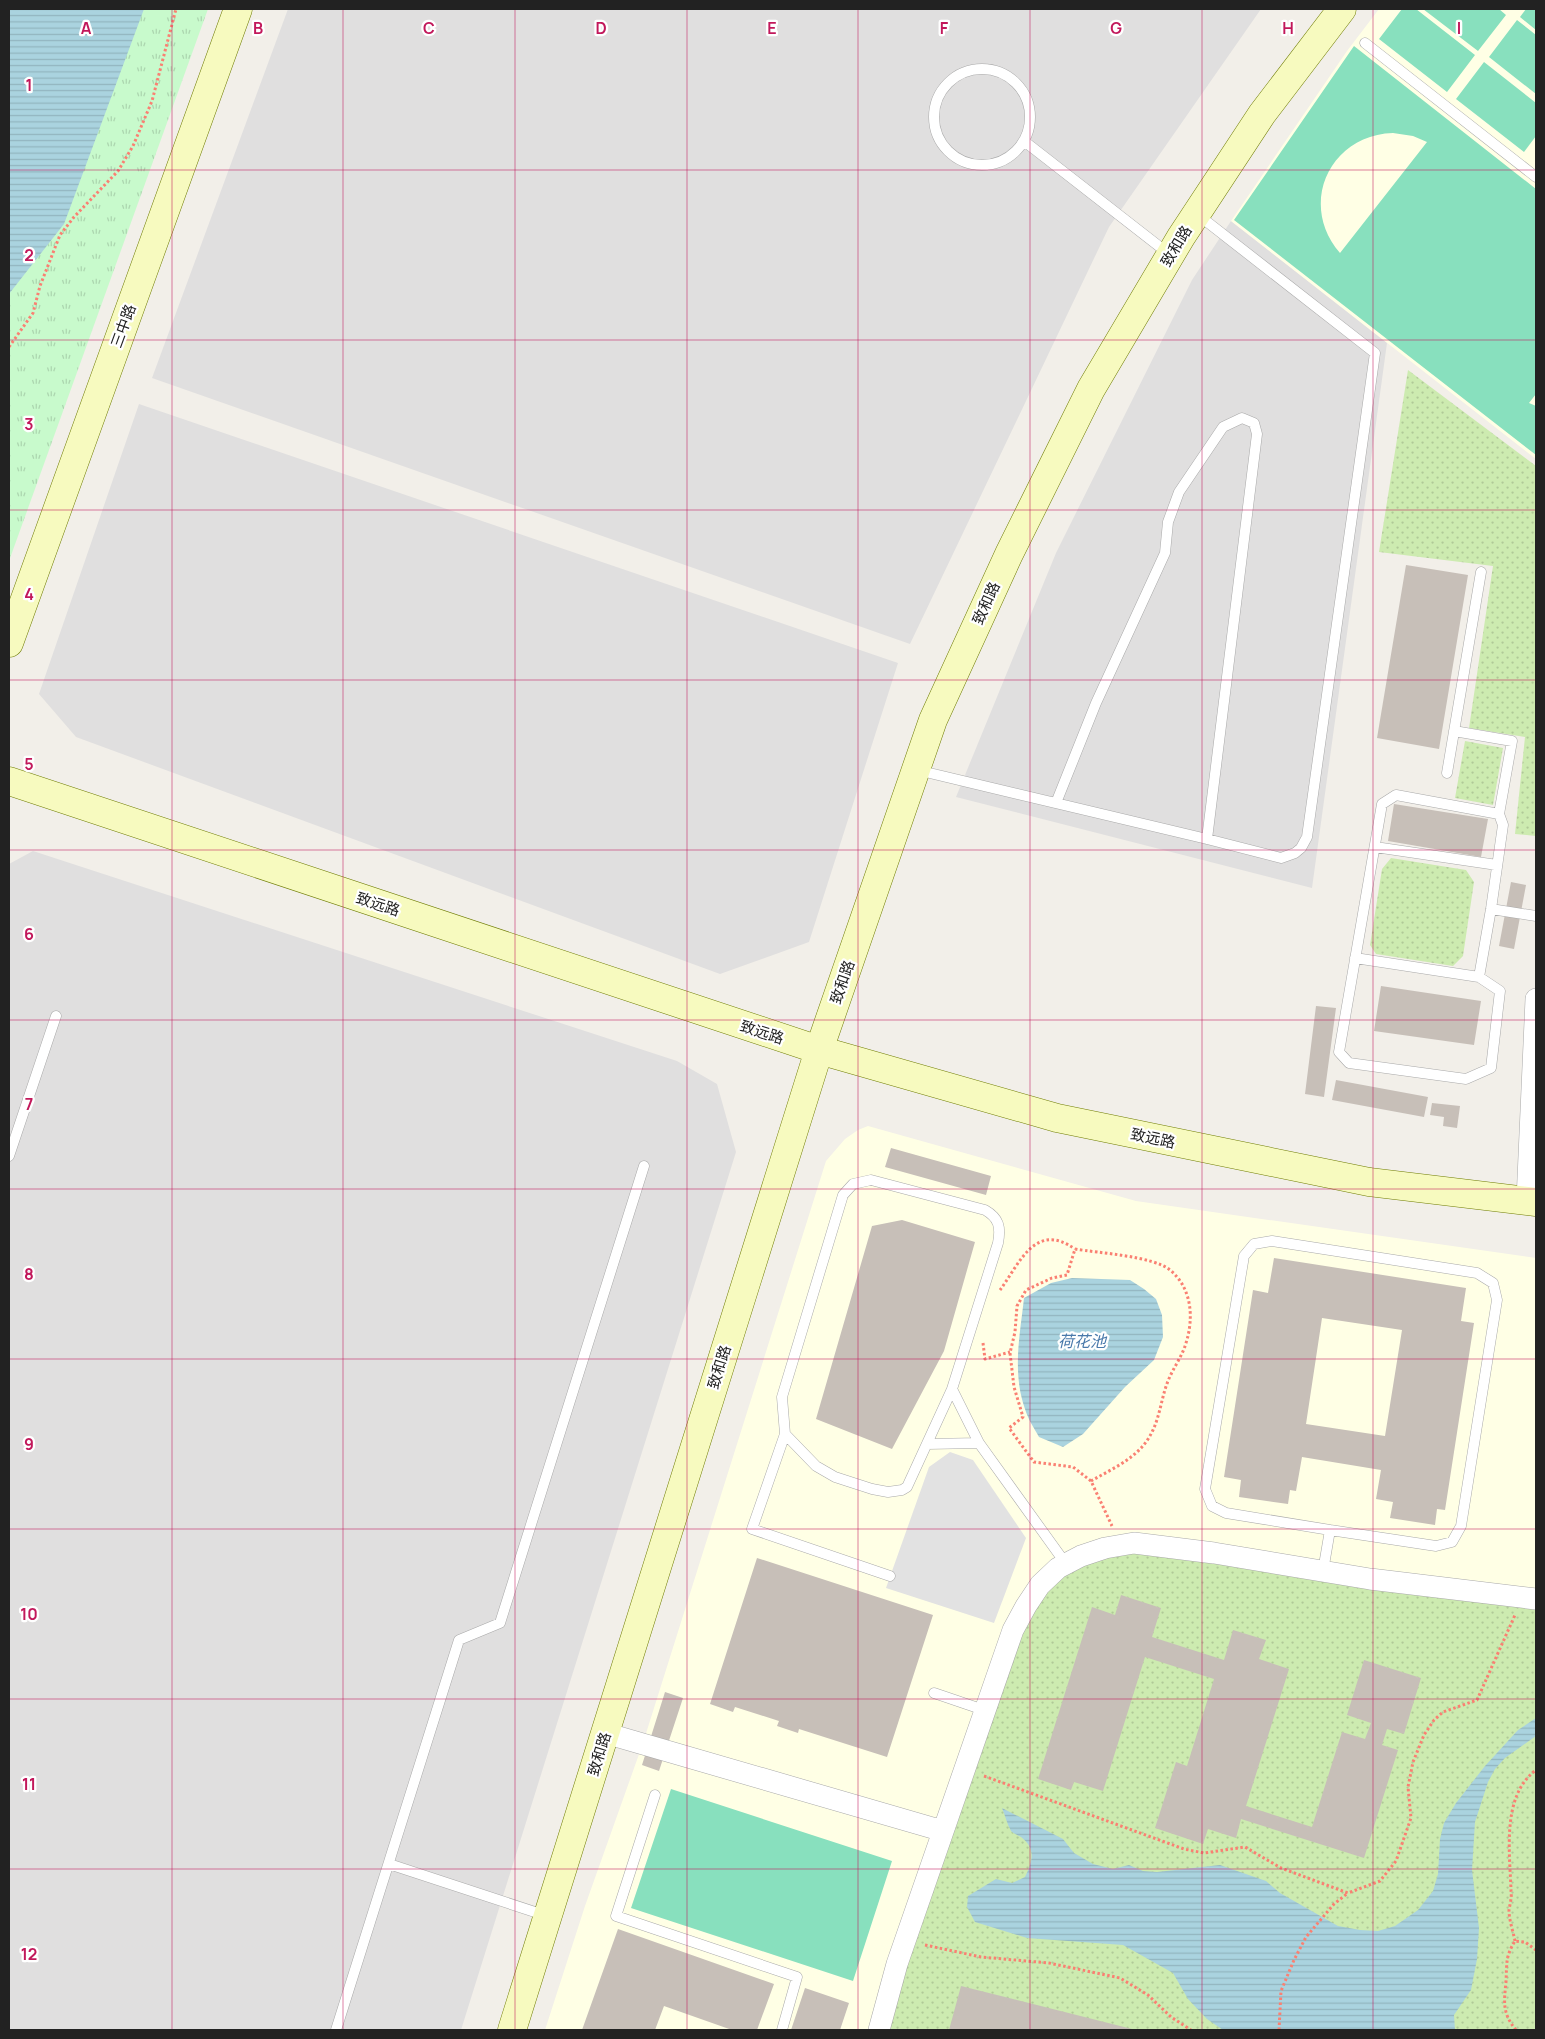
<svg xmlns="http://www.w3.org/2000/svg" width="1545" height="2039" font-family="Manrope,'Noto Sans SC',sans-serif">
<defs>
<pattern id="grass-dots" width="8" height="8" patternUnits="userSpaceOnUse" patternTransform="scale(1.25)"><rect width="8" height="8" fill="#cdebb0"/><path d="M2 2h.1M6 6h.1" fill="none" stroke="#b0c997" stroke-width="1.8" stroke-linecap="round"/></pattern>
<pattern id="park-tufts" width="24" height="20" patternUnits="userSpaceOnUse" patternTransform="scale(1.25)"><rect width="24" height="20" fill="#c8facc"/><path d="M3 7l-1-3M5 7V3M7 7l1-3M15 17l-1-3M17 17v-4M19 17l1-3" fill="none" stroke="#acd6af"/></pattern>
<pattern id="water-rules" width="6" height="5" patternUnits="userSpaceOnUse" patternTransform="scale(1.25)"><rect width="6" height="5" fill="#aad3df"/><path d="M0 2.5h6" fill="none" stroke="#92b5bf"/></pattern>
</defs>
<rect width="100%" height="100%" fill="#f2efe9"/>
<path fill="#e0dfdf" d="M288,9h973l-152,218 -199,417 -758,-266z
M1231,221l156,122 -75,545 -356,-91 100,-244 136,-273z
M139,404l759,259 -89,279 -89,32 -644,-237 -37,-43z
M33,851l644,210 40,23 19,68 -275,878h-452v-1166z"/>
<path fill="#ffffe5" d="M1379,9h157v450l-305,-238 116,-170z
M868,1126l268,75 400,57v772h-991l40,-124 58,-163 183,-582 19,-22 13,-9z"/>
<path fill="url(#grass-dots)" d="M1408,370l128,96v370l-21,-2 10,-97 -56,-9 24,-162 -114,-14z
M1465,741l38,7 -10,57 -38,-7z
M1391,858l75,12 8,12 -11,74 -10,10 -77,-12 -6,-9 12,-76z
M1105,1548l431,51v431h-657l161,-445z"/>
<path fill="url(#park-tufts)" d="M9,9h199l-199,552z"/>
<path fill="#88e0be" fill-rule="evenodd" d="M1402,9h14l59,46 -28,37 -68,-53z
M1423,9h76l7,6 -28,36z
M1526,9h10v21l-16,-13z
M1517,20l19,15v59l-47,-37z
M1354,46l182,143v205l-7,9 7,3v49l-302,-235zM1393,133l20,3 14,6 -87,111c-42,-48 -11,-118 53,-120z
M1484,62l52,41v33l-12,16 -68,-53z
M671,1789l221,72 -39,120 -222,-73z"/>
<path fill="#e2e2e2" d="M950,1452l23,8 53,78 -32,85 -108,-35 43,-121z"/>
<path fill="url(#water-rules)" d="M9,9h135l-80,215 -55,70z
M1072,1278l58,2 14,9 12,10 6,16 1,22 -9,23 -29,27 -42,47 -20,13 -24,-10c-5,-9 -11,-18 -14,-28 -13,-37 -5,-74 -1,-111l27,-15z
M1536,1718v18l-31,22 -10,11 -7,13 -13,40 -3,48 7,58 -2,31 -6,31 -17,25 1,15h-232l-16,-11 -19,-20 -15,-26 -50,-28 -96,-7 -52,-16 -8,-15 1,-11 28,-17 16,4 13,-6c7,-15 12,-28 -4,-40 -3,-2 -7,-3 -10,-6 -4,-7 -6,-16 -9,-23l61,31 11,14 19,11 20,5 16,-4 14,6 14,1 63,-7 46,16 14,12 58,33 22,4 18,1 17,-5 23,-16 15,-19 5,-17 2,-35 4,-16 12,-20 29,-37 33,-36z"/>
<path fill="#c7bfb8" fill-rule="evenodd" d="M1406,565l62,10 -29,174 -62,-11z
M1394,804l94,15 -7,38 -93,-16z
M1511,882l15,3 -12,64 -15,-3z
M1381,986l100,15 -7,44 -100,-14z
M1316,1006l20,2 -12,89 -19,-3z
M1336,1080l92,17 -4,20 -92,-17z
M1432,1103l28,3 -3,22 -14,-2 1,-9 -14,-2z
M891,1148l100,28 -5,19 -101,-28z
M902,1220l73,22 -31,109 -52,98 -76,-30 56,-193z
M1274,1258l192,30 -5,33 13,2 -29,187 -8,-1 -2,16 -45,-7 3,-16 -17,-3 5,-29 -79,-13 -6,34 -6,-1 -2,14 -49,-7 2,-17 -17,-3 29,-187 15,3zM1322,1318l80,12 -17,106 -79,-12z
M757,1558l176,57 -46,142 -88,-28 -1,4 -21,-7 2,-5 -44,-14 -2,5 -23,-8z
M1121,1595l40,13 -9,29 72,23 9,-30 33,10 -7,19 30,10 -43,137 66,21 30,-95 23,7 6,-16 -24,-8 17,-55 57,18 -17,56 -17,-5 -5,16 16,5 -34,108 -123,-39 -5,19 -28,-9 -5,15 -48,-16 21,-66 11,4 27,-87 -69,-22 -42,134 -29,-9 -3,8 -33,-11 54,-172 23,8z
M665,1692l18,6 -24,73 -17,-6z
M618,1929l156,55 -17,46h-25l-68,-24 -9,24h-73z
M961,1986l175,44h-187z
M805,1988l44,15 -9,27h-49z"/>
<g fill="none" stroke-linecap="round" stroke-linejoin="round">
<defs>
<path id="service" d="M1365,43l171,134
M934 117a48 48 0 1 1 96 0a48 48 0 1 1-96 0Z
M1024,141l145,113
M1454,731l58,10 -13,73
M917,770l290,69 74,19 14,-5 6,-5 6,-11 68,-484 -178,-139
M1447,773l34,-201
M1396,795l103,19 4,11 -12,84 -12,68 21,14 -9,77 -25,11 -117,-16 -10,-11 43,-248z
M1056,803l40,-100 69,-150 3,-31 11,-30 44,-65 19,-9 12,5 3,11 -50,405
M1375,847l122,18
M1491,909l45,7
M1355,958l124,19
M9,1156l47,-140
M952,1389l-45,98 -5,3 -14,2 -16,-3 -37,-12 -19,-11 -31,-32 -3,-37 61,-202 10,-11 18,-4 114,30c14,8 16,17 13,33l-46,146 27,54 87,121
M785,1434l-33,95 138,47
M927,1444l52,-1
M1323,1571l7,-41 106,16 16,-4 9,-16 36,-226 -4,-17 -16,-10 -205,-32 -18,3 -10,12 -39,233 7,17 14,7 104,17
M934,1693l50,17
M655,1795l-39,121 181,61 -15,53
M389,1864l158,52
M336,2030l123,-390 41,-17 144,-457"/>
<path id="minor" d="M1527,1201l9,-202
M605,1733l338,98
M879,2030l18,-66 116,-334 13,-24 14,-21 18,-17 23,-12 24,-8 29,-5 80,10 156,26 166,20"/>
<path id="secondary" d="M9,643l229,-634
M9,781l810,269 238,68 312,64 167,20
M512,2030l307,-980 114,-330 76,-166 82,-165 90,-152 81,-123 80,-105"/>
</defs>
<use href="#service" stroke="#a9a9a9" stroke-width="11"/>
<use href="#minor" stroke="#a9a9a9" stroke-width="22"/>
<use href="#secondary" stroke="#707d05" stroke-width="29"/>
<path stroke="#fa8072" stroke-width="3" stroke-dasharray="2.5 2.5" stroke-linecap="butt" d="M9,347l24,-34 7,-27 20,-51 14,-18 44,-46 15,-25 19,-45 24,-92
M1000,1290c20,-27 35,-69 75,-41
M983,1343l2,16 25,-7
M1091,1481c19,-11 42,-21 55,-39 14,-19 14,-41 22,-61 5,-13 14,-24 18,-38 8,-25 6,-55 -16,-73 -17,-14 -72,-17 -95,-21l-8,26 -15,3 -26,12 -9,16 -2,26 -5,21 4,34 9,30 -14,11 25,34 39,5 18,14 21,45
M984,1776l200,73 20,4 41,-6 36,21 67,25 32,-12 16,-20 15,-43 -3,-31 5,-25 11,-27 10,-15 9,-8 34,-12 38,-85
M1515,1941c-2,-10 -6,-21 -6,-31 1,-6 3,-13 2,-19 -1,-38 -10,-95 25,-121
M925,1945l56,12 68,6 71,15 28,17 23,22 20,13
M1279,2030l2,-39 13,-31 12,-23 28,-33 14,-11
M1516,2030c-14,-17 -12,-28 -10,-48 1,-18 -1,-25 9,-41l10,1 11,8"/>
<use href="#service" stroke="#fff" stroke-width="10"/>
<use href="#minor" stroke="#fff" stroke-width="21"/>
<use href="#secondary" stroke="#f7fabf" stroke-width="28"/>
</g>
<path fill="none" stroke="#c2185b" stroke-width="1" stroke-opacity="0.55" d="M172,9v2021M343,9v2021M515,9v2021M687,9v2021M858,9v2021M1030,9v2021M1202,9v2021M1373,9v2021M9,170h1527M9,340h1527M9,510h1527M9,680h1527M9,850h1527M9,1020h1527M9,1189h1527M9,1359h1527M9,1529h1527M9,1699h1527M9,1869h1527"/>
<g text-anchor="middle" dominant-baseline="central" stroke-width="4.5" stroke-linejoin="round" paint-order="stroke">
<g font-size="15" fill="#222" stroke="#fff">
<text transform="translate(1176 246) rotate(-59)">致和路</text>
<text transform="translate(123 326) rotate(-70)">三中路</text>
<text transform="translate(986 603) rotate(-66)">致和路</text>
<text transform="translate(378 904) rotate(18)">致远路</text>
<text transform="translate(842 982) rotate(-71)">致和路</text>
<text transform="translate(762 1032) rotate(18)">致远路</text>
<text transform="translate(1153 1138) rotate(12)">致远路</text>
<text transform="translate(719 1367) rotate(-73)">致和路</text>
<text transform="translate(599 1754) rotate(-73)">致和路</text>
</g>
<g font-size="16" font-style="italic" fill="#4a7aab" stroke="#fff">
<text x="1082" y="1341">荷花池</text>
</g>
</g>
<g font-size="16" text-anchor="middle" font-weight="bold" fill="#c2185b" stroke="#fff" stroke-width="4.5" stroke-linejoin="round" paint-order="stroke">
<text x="86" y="34">A</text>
<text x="258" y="34">B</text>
<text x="429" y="34">C</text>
<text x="601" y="34">D</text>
<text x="772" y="34">E</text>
<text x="944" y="34">F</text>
<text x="1116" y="34">G</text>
<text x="1288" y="34">H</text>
<text x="1459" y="34">I</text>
<text x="29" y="91">1</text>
<text x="29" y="261">2</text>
<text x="29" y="430">3</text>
<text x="29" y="600">4</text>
<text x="29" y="770">5</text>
<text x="29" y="940">6</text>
<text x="29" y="1110">7</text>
<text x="29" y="1280">8</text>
<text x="29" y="1450">9</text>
<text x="29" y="1620">10</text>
<text x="29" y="1790">11</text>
<text x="29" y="1960">12</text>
</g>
<rect width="1545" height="2039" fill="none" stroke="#222222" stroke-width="20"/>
</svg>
